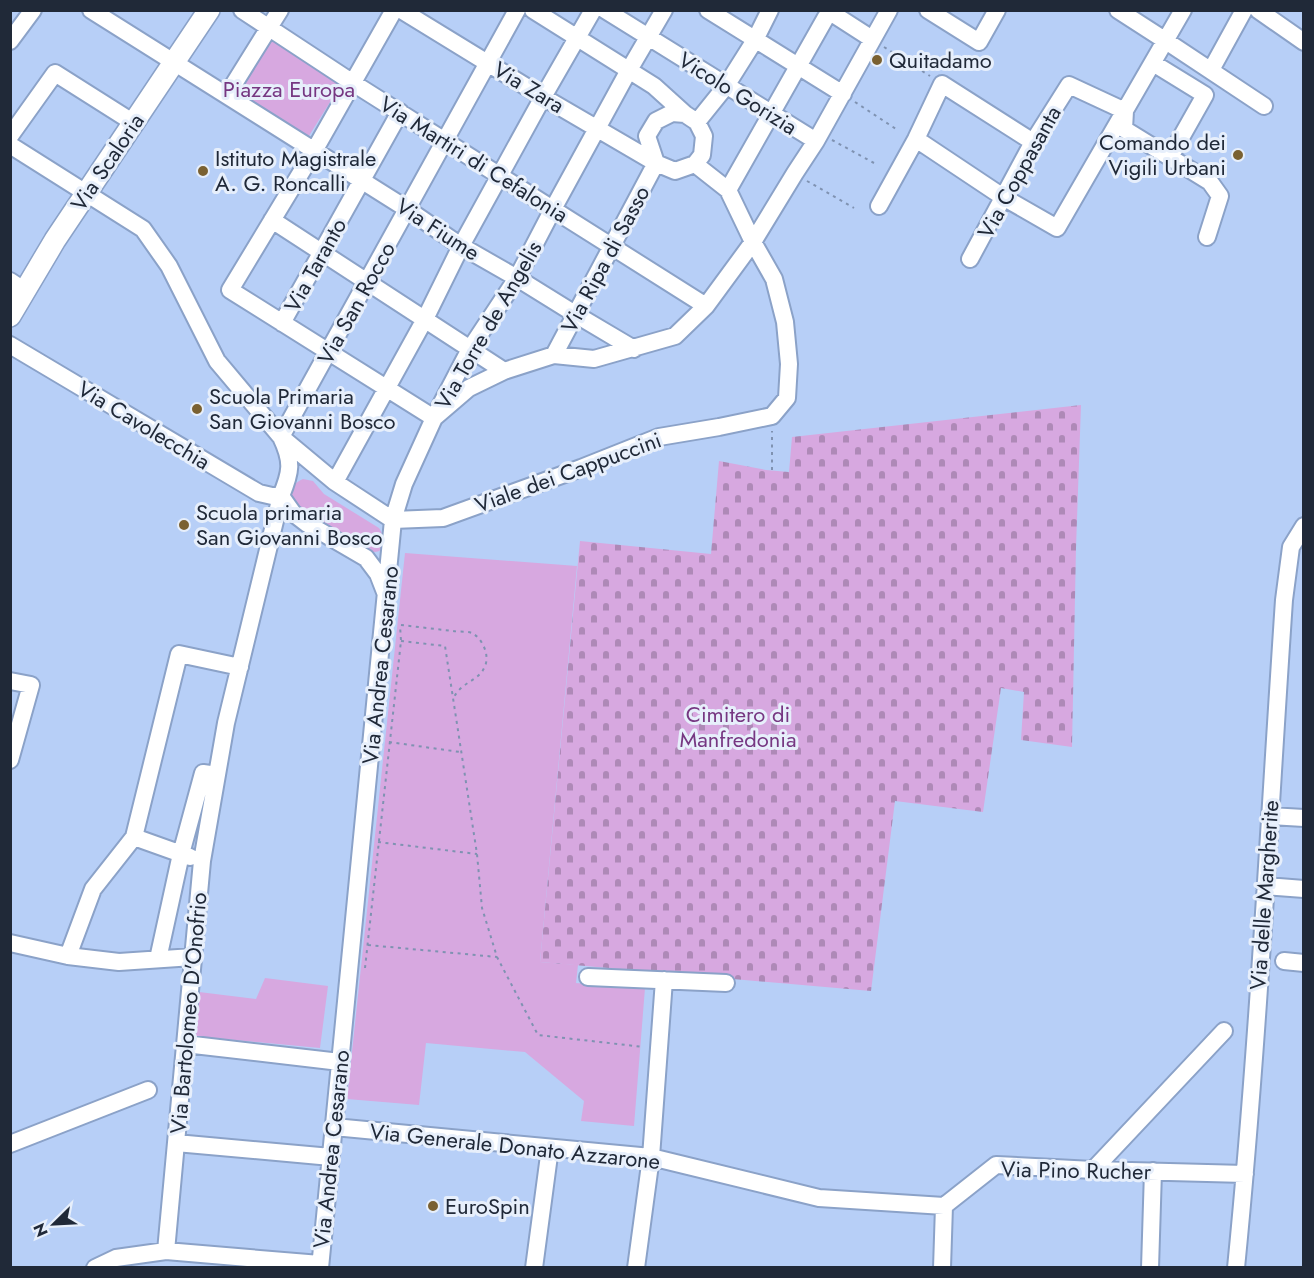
<svg xmlns="http://www.w3.org/2000/svg" width="1314" height="1278" font-family="Jost,sans-serif">
<defs>
<pattern id="cemetery-stones" width="16" height="16" patternUnits="userSpaceOnUse" patternTransform="scale(1.5)"><rect width="16" height="16" fill="#d7a8e0"/><path d="M2 7V4a2 2 0 0 1 4 0v3zM10 15v-3a2 2 0 0 1 4 0v3z" fill="#ae89b7"/></pattern>
</defs>
<rect width="100%" height="100%" fill="#b7cff7"/>
<path fill="#d7a8e0" d="M272,39l70,44 -35,56 -70,-44z
M303,479l10,2 11,13 55,34c8,12 7,28 -11,23l-71,-46c-9,-12 -7,-20 6,-26z
M405,553l172,13 -37,396 38,3 -2,18 69,5 -11,138 -53,-5 3,-20 -59,-49 -99,-9 -7,62 -72,-6z
M265,978l63,8 -8,62 -126,-12 5,-44 57,7z"/>
<path fill="url(#cemetery-stones)" d="M1081,405l-5,143 -4,199 -51,-7 3,-48 -23,-4 -18,124 -88,-11 -24,190 -331,-29 40,-421 131,13 8,-93 47,9 23,2 3,-35z"/>
<g fill="none" stroke-linecap="round" stroke-linejoin="round">
<defs>
<path id="minor" d="M91,10l316,199 54,37 56,32 58,36 59,35
M242,10l111,73 353,223
M394,10l-80,141 -84,139 204,128 36,-69 47,-71 36,-69 76,-139 35,-60
M401,10l142,87 113,66 19,8 20,-7 7,-9 2,-19 -7,-14 -12,-8 -31,-28 -121,-76
M605,10l211,131
M708,10l135,84
M827,10l45,29
M928,10l51,32 18,-32
M1118,10l48,31 98,65
M1258,10l46,32
M10,41l23,-31
M1153,63l52,32 -35,62
M1211,70l33,-60
M227,95l53,-85
M697,122l29,-36 29,-46 15,-30
M10,136l45,-63 79,50
M916,139l87,58 54,31 126,-218
M10,145l133,84 26,37 48,95 64,76 54,45 58,38
M656,163l-9,-27 9,-15 16,-8 13,1
M728,190l102,-180
M879,206l37,-67 26,-55 91,58
M272,220l232,151
M970,259l63,-117 36,-57 56,26 -1,18 86,53 10,14 -13,41
M10,281l15,10
M282,323l118,-211
M10,345l249,148 13,3h9
M554,355l102,-192
M281,437l236,-427
M335,482l90,-163 36,-73 82,-149 50,-87
M281,496l12,17 13,10 60,35 12,16 7,18
M393,520l50,-2 138,-50 78,-31 60,-10 53,-11 15,-18 2,-34 -4,-42 -11,-43 -21,-37 -25,-52 -33,-26
M10,681l21,4 -21,75
M1270,816l34,2
M134,837l56,20
M1265,886l39,3
M10,943l58,13 51,6 74,-5
M68,956l25,-67 41,-52 45,-183 61,13
M158,959l23,-105 22,-81 14,2
M1284,961l20,2
M588,977l138,6
M185,1044l155,18
M334,1127l317,30 168,41 125,8
M176,1143l155,14
M10,1144l138,-54
M1093,1170l131,-139
M166,1251l36,-390 24,-138 55,-227c10,-24 12,-34 0,-59
M95,1268l21,-10 50,-7 154,13
M320,1268l73,-748 11,-36 30,-66 35,-30 35,-17 50,-16 40,4 81,-23 31,-30 47,-64 42,-69 21,-32 73,-131
M534,1268l16,-120
M636,1268l15,-111 13,-177
M942,1268l2,-62 52,-41 97,5 152,4
M1150,1268l3,-97
M1236,1268c22,-222 33,-445 48,-668l7,-53 13,-21"/>
<path id="major" d="M10,316l45,-76 154,-230"/>
</defs>
<use href="#minor" stroke="#8ba2c8" stroke-width="20"/>
<use href="#major" stroke="#8ba2c8" stroke-width="24"/>
<path stroke="#7f92b1" stroke-width="2" stroke-dasharray="3 4.5" stroke-linecap="butt" d="M884,47l46,29
M855,102l41,27
M832,140l42,23
M807,181l47,27
M772,470v-39
M401,625c17,2 35,4 52,6 5,1 14,0 19,2 10,5 18,22 13,33 -6,16 -24,15 -32,33
M401,641l44,5 32,208 5,54 15,49 41,78 106,12
M389,742l71,10
M378,842l99,12
M368,945l129,12
M365,968l36,-327 -1,-16"/>
<use href="#minor" stroke="#fff" stroke-width="16"/>
<use href="#major" stroke="#fff" stroke-width="21"/>
</g>
<g fill="#7a6132" stroke="#e7effb" stroke-width="2">
<circle cx="877" cy="60" r="6"/>
<circle cx="1238" cy="155" r="6"/>
<circle cx="203" cy="171" r="6"/>
<circle cx="197" cy="409" r="6"/>
<circle cx="184" cy="525" r="6"/>
<circle cx="433" cy="1206" r="6"/>
</g>
<g text-anchor="middle" dominant-baseline="central" stroke-width="6" stroke-linejoin="round" paint-order="stroke">
<g font-size="22" fill="#202938" stroke="#e7effb" text-anchor="start">
<text x="889" y="60">Quitadamo</text>
<text x="1226" y="142" text-anchor="end">Comando dei<tspan x="1226" dy="25">Vigili Urbani</tspan></text>
<text x="215" y="158">Istituto Magistrale<tspan x="215" dy="25">A. G. Roncalli</tspan></text>
<text x="209" y="396">Scuola Primaria<tspan x="209" dy="25">San Giovanni Bosco</tspan></text>
<text x="196" y="512">Scuola primaria<tspan x="196" dy="25">San Giovanni Bosco</tspan></text>
<text x="445" y="1206">EuroSpin</text>
</g>
<g font-size="22" fill="#202938" stroke="#e7effb">
<text transform="translate(529 87) rotate(31)">Via Zara</text>
<text transform="translate(738 93) rotate(32)">Vicolo Gorizia</text>
<text transform="translate(474 159) rotate(32)">Via Martiri di Cefalonia</text>
<text transform="translate(107 162) rotate(-56)">Via Scaloria</text>
<text transform="translate(1019 172) rotate(-61)">Via Coppasanta</text>
<text transform="translate(438 229) rotate(33)">Via Fiume</text>
<text transform="translate(605 259) rotate(-62)">Via Ripa di Sasso</text>
<text transform="translate(315 265) rotate(-61)">Via Taranto</text>
<text transform="translate(356 303) rotate(-61)">Via San Rocco</text>
<text transform="translate(488 325) rotate(-60)">Via Torre de Angelis</text>
<text transform="translate(144 425) rotate(31)">Via Cavolecchia</text>
<text transform="translate(568 472) rotate(-20)">Viale dei Cappuccini</text>
<text transform="translate(380 665) rotate(-84)">Via Andrea Cesarano</text>
<text transform="translate(1264 895) rotate(-86)">Via delle Margherite</text>
<text transform="translate(188 1013) rotate(-85)">Via Bartolomeo D'Onofrio</text>
<text transform="translate(515 1146) rotate(6)">Via Generale Donato Azzarone</text>
<text transform="translate(331 1149) rotate(-84)">Via Andrea Cesarano</text>
<text transform="translate(1076 1170) rotate(1)">Via Pino Rucher</text>
</g>
<g font-size="22" fill="#763782" stroke="#e7effb">
<text x="289" y="89">Piazza Europa</text>
<text x="738" y="714">Cimitero di<tspan x="738" dy="25">Manfredonia</tspan></text>
</g>
</g>
<rect width="1314" height="1278" fill="none" stroke="#202938" stroke-width="24"/>
<g transform="translate(54 1224) rotate(246)" stroke="#e7effb" stroke-width="4.5" paint-order="stroke">
<path d="M0-4.5L10 22L0 15L-10 22Z" fill="#202938"/>
<text y="-9" font-size="16" font-weight="bold" text-anchor="middle" fill="#202938">N</text>
</g>
</svg>
